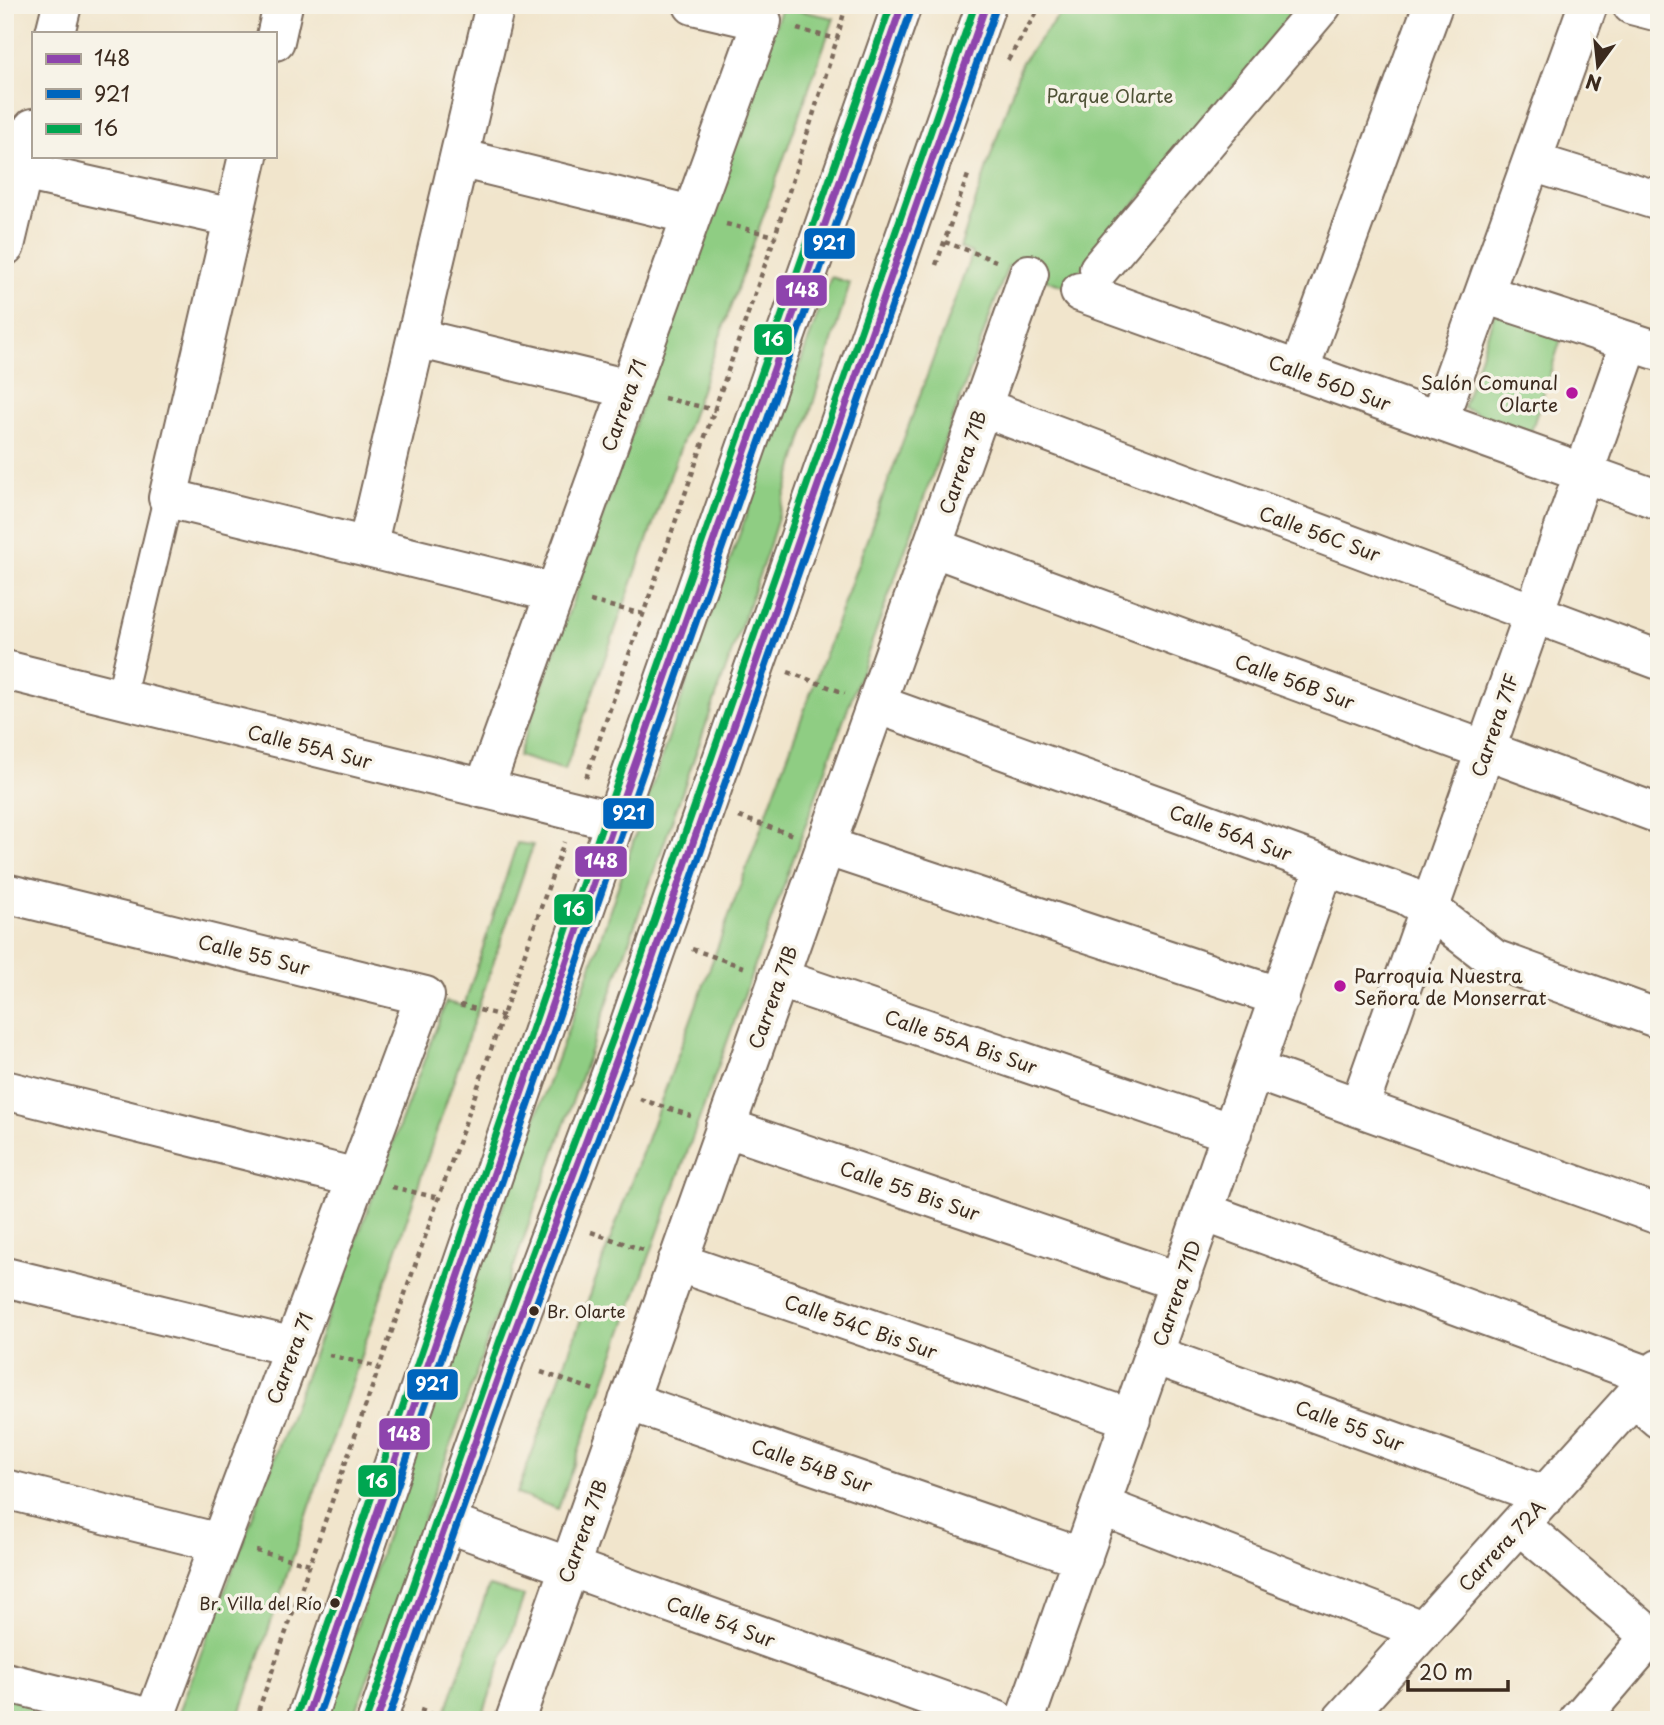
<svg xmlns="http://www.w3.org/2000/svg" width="1664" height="1725" font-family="'Playpen Sans',sans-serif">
<rect width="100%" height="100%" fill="#f7f3e8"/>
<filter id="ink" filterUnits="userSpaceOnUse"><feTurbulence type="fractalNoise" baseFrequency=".0143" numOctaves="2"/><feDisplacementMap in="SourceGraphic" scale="14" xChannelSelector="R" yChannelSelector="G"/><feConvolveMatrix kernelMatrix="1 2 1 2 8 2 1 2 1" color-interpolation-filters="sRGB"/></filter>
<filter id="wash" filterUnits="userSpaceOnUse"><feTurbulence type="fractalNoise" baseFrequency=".00686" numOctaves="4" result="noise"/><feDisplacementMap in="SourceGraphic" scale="28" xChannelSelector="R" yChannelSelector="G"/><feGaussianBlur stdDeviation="1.57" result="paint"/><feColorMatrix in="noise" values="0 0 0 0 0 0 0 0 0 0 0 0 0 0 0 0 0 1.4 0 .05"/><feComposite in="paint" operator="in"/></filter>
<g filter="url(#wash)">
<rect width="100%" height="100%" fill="#f1e5cc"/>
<path fill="#8fcd83" stroke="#657c50" stroke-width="2" d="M1067,5h234l-235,282 -58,-21 -450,1243 -41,-15 455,-1241 -12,-5 62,-186z
M782,7l52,11 -269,752 -47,-14z
M831,277l19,6 -82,267 -415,1170h-27l102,-310 160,-435 106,-313z
M1495,312l67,24 -32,99 -67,-27z
M517,843l16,2 -295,875h-62l270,-718 18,4z
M489,1586l35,10 -43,124h-38z
M5,1682l151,38h-151z"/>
</g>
<g filter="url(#ink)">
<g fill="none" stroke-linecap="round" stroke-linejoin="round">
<defs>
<path id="pedestrian" d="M120,699l48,-201"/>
<path id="minor" d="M55,33l7,-28
M275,41l8,-36
M248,156l-80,342 387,95
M459,158l232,57
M1532,162l127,39
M5,167l228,51
M5,246l28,-118
M1099,269l223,-264
M1080,292l579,208
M1484,294l175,57
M417,338l212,51
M1299,371l134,-366
M981,407l678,253
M1438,421l150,-416
M367,547l128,-542
M932,547l727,267
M5,670l610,151
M876,704l530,191 23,14 65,50 165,60
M484,789l278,-768 -69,-16
M825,846l455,151
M5,893l420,103 -271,723 -149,-37
M778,978l454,155
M1254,1070l405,145
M5,1090l352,88
M1359,1107l271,-765
M725,1127l455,155
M1204,1212l448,165
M677,1262l455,157
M5,1277l289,70
M1154,1355l392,141
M1634,1397l25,22
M628,1401l455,157
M5,1489l215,54
M1101,1506l321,124
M515,1720l514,-1446
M1025,1720l300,-854
M1579,1720l71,-83"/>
<path id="tertiary" d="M1632,5l27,7
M447,1523l549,197
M1520,1525l139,119
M1342,1720l317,-351"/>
<path id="primary" d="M306,1720l309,-899 287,-816
M377,1720l133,-377 114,-303 362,-1035"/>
</defs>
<use href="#pedestrian" stroke="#7b6b5b" stroke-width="32"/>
<use href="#minor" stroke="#7b6b5b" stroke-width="42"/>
<use href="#tertiary" stroke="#7b6b5b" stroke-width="42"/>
<use href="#primary" stroke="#7b6b5b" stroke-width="42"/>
<path stroke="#7b6b5b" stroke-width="4.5" stroke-dasharray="5 5" stroke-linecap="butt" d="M797,29l40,10
M1008,60l33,-55
M726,224l49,12
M945,242l51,19
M936,265l32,-90
M664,398l51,12
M590,601l53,13
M788,672l57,21
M586,778l189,-542 62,-197 9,-34
M739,817l54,18
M692,949l54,19
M460,1005l43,11
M640,1099l51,17
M392,1187l47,11
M591,1232l52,18
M329,1355l50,12
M541,1372l56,19
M256,1551l54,13
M420,1710l29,10
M255,1720l309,-878"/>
<use href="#pedestrian" stroke="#fff" stroke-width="28"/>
<use href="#minor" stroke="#fff" stroke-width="38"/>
<use href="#tertiary" stroke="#fff" stroke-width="38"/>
<use href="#primary" stroke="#fff" stroke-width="38"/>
<defs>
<path id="bus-1" d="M306,1720l309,-899 287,-816
M377,1720l133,-377 114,-303 362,-1035"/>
<path id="bus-2" d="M317,1720l308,-896 287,-816
M388,1720l132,-373 114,-304 362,-1035"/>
<path id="bus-3" d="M296,1717l309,-899 286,-813
M367,1717l133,-377 114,-304 361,-1031"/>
</defs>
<use href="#bus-1" stroke="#f7f3e8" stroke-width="12"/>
<use href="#bus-2" stroke="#f7f3e8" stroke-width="12"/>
<use href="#bus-3" stroke="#f7f3e8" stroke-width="12"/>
<use href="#bus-1" stroke="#8e44ad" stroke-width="7"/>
<use href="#bus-2" stroke="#0065bd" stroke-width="7"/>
<use href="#bus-3" stroke="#00a651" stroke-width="7"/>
</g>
</g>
<g fill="#b5179e" stroke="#f7f3e8" stroke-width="2.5">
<circle cx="1572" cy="393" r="7"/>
<circle cx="1340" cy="986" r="7"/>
</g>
<g fill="#3b2a1e" stroke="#f7f3e8" stroke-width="2.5">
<circle cx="534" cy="1311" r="6"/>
<circle cx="335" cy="1603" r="6"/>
</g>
<g text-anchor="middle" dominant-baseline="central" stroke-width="7" stroke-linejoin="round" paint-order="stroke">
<g font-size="17" fill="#3b2a1e" stroke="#f7f3e8" text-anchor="start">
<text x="547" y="1311">Br. Olarte</text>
<text x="322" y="1603" text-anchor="end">Br. Villa del Río</text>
</g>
<g font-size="19" fill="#505337" stroke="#f7f3e8">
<text x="1110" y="95">Parque Olarte</text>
</g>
<g font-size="19" fill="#3b2a1e" stroke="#f7f3e8">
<text transform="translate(1330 382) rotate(20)">Calle 56D Sur</text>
<text transform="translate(623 405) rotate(-70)">Carrera 71</text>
<text transform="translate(962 462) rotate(-71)">Carrera 71B</text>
<text transform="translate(1320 533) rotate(20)">Calle 56C Sur</text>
<text transform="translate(1295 681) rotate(20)">Calle 56B Sur</text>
<text transform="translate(1494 725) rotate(-71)">Carrera 71F</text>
<text transform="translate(310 746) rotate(14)">Calle 55A Sur</text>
<text transform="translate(1231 832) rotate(20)">Calle 56A Sur</text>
<text transform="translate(254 954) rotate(14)">Calle 55 Sur</text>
<text transform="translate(772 997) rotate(-70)">Carrera 71B</text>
<text transform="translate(961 1041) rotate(19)">Calle 55A Bis Sur</text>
<text transform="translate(910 1190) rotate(19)">Calle 55 Bis Sur</text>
<text transform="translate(1176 1293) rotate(-71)">Carrera 71D</text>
<text transform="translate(861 1326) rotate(19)">Calle 54C Bis Sur</text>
<text transform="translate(289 1358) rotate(-69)">Carrera 71</text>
<text transform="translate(1350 1425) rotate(20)">Calle 55 Sur</text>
<text transform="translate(812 1465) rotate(19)">Calle 54B Sur</text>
<text transform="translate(582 1531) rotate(-70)">Carrera 71B</text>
<text transform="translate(1501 1545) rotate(-47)">Carrera 72A</text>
<text transform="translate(721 1621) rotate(20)">Calle 54 Sur</text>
</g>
<g font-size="19" fill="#3b2a1e" stroke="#f7f3e8" text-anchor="end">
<text x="1558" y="382">Salón Comunal<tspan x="1558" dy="22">Olarte</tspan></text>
<text x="1354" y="975" text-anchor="start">Parroquia Nuestra<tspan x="1354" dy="22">Señora de Monserrat</tspan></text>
</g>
</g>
<g stroke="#f7f3e8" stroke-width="2.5">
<rect x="803" y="227" width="53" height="33" rx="7" fill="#0065bd"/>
<rect x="775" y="274" width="53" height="33" rx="7" fill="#8e44ad"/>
<rect x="753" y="323" width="40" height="33" rx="7" fill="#00a651"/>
<rect x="602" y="797" width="53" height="33" rx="7" fill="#0065bd"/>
<rect x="574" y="845" width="54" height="33" rx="7" fill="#8e44ad"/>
<rect x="553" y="893" width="41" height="33" rx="7" fill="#00a651"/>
<rect x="406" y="1368" width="53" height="33" rx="7" fill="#0065bd"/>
<rect x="378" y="1417" width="53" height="34" rx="7" fill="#8e44ad"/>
<rect x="357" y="1464" width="40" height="34" rx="7" fill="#00a651"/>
</g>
<g font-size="19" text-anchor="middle" font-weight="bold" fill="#fff">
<text x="829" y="250">921</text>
<text x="802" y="297">148</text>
<text x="773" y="346">16</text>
<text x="629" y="820">921</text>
<text x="601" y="868">148</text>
<text x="574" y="916">16</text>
<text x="432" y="1391">921</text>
<text x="404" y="1441">148</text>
<text x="377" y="1488">16</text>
</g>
<rect width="1664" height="1725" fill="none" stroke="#f7f3e8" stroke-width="28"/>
<rect x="32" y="32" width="245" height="126" fill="#f7f3e8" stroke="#aca397" stroke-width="2"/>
<rect x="46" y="54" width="35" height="10" fill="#8e44ad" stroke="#aca397" stroke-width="2"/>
<text x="94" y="66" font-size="21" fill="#3b2a1e">148</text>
<rect x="46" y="89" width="35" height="10" fill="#0065bd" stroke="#aca397" stroke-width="2"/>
<text x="94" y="102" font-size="21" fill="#3b2a1e">921</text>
<rect x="46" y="124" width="35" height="10" fill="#00a651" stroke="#aca397" stroke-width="2"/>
<text x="94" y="136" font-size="21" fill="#3b2a1e">16</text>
<g transform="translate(1598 66) rotate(195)" stroke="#f7f3e8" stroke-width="5" paint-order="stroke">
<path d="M0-5L12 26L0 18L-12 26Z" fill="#3b2a1e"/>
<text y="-10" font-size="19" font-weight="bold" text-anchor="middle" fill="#3b2a1e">N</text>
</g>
<path d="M1408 1680v10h100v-10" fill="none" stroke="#3b2a1e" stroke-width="3.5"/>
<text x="1419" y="1680" font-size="21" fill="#3b2a1e" stroke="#f7f3e8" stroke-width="5" paint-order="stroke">20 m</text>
</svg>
